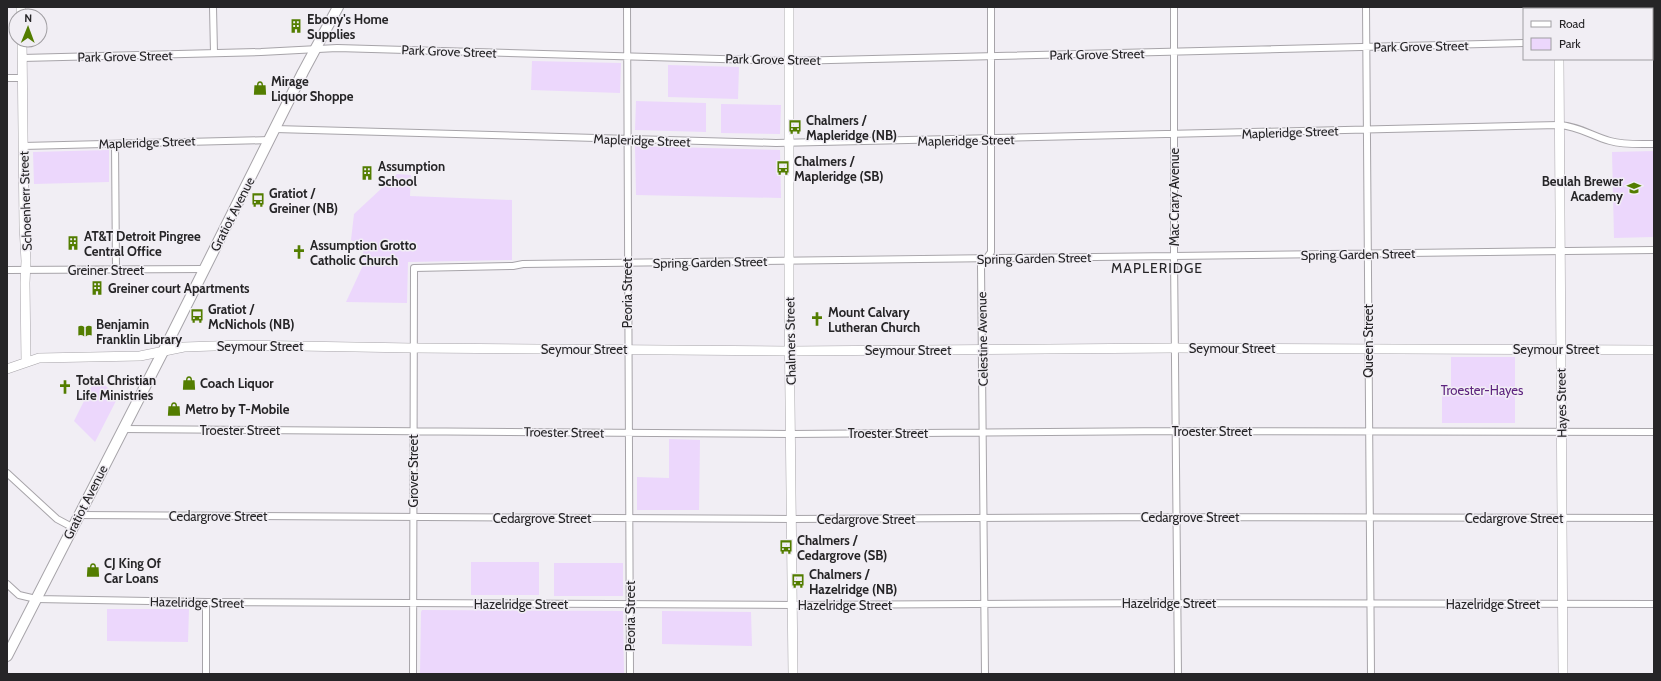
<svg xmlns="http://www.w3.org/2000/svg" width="1661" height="681" font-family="Cabin,sans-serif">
<rect width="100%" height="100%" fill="#f1eef4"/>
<path fill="#ecd7fc" d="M532,61l89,2 -1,30 -89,-3z
M668,65l71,2 -1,32 -70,-2z
M636,101l70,2v29l-71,-2z
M721,104l60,1 -1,29 -59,-1z
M635,146l145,4 1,48 -145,-3z
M109,150v32l-75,2 -1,-32z
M1654,151v86l-40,1 -2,-86z
M397,174l14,1 -1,21 102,4v60l-104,2 -1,41 -61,-1 19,-41 -3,-2 2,-11 -7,-2v-3l-6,-3 3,-26z
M1451,357h64v66h-73v-32l9,-1z
M96,377l22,20 -23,45 -21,-21z
M669,439l31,1 -1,70h-62v-33l32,1z
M471,562h68v33h-68z
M554,563h69v33h-69z
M107,609h82l-1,33 -81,-1z
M422,610l201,1 1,63h-204l1,-62z
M662,611l89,1 1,34 -90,-2z"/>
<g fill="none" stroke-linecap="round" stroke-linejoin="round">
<defs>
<path id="street" d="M213,7l1,46
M627,7l3,667
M1174,7v249l4,418
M1366,7l5,667
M1652,42l2,-1
M22,58l239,-6 76,-4 452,13 735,-18
M7,78h15
M275,129l501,14 783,-18c19,1 33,11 51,16 14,4 29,3 44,3
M115,144l1,126
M23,146l247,-6
M7,270l197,-1
M122,429l668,5 386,-3 478,1
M7,473l50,46 15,8
M78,515l713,4 386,-2 477,1
M7,584l12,11 17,4 170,3 586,3 386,-2 476,1
M206,674v-72
M413,674l1,-406 99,-2 10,-2 1131,-14
M985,674l-4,-408 10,-14v-245"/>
<path id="secondary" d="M21,7v9
M789,7v302l4,365
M1559,7v2
M22,40l2,186 2,35 -1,22 1,79
M1559,59l4,615
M7,369l32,-11 101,-2 44,-9 59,-2 170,3 377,3 385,-3 479,2"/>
<path id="primary" d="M7,656l164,-320 132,-264 35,-65"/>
</defs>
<use href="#street" stroke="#a7a4a9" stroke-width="8"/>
<use href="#secondary" stroke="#a7a4a9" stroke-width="10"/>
<use href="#primary" stroke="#a7a4a9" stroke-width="12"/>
<use href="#street" stroke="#fff" stroke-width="6"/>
<use href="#secondary" stroke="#fff" stroke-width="9"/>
<use href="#primary" stroke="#fff" stroke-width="10"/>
</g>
<defs>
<symbol id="building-bare" viewBox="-9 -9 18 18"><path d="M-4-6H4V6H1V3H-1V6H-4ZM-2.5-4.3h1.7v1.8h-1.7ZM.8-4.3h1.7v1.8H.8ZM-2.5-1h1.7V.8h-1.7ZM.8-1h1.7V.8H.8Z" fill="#537d00" stroke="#f1eef4" stroke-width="2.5" paint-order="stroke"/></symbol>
<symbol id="shop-bare" viewBox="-9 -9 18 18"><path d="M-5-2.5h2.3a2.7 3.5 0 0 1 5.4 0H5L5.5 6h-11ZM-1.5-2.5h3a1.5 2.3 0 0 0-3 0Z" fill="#537d00" stroke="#f1eef4" stroke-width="2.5" paint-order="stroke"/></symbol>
<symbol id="bus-bare" viewBox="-9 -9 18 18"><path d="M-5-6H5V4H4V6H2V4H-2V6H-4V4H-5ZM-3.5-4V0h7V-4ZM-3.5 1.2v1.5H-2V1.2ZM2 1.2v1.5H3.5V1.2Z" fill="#537d00" stroke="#f1eef4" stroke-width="2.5" paint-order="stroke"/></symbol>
<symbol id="school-bare" viewBox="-9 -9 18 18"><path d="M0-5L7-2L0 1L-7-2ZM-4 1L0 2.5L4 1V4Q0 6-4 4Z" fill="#537d00" stroke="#f1eef4" stroke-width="2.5" paint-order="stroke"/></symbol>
<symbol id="church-bare" viewBox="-9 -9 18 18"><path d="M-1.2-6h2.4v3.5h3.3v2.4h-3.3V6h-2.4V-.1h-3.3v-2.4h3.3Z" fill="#537d00" stroke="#f1eef4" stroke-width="2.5" paint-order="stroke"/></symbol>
<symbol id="library-bare" viewBox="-9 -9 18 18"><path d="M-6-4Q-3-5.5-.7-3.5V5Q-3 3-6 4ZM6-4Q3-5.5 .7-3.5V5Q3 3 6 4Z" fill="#537d00" stroke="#f1eef4" stroke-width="2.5" paint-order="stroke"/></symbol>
</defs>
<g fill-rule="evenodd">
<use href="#building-bare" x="286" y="16" width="20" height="20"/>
<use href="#shop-bare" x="250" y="78" width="20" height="20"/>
<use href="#bus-bare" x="785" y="117" width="20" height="20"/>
<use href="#bus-bare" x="773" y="158" width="20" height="20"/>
<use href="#building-bare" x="357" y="163" width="20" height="20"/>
<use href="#school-bare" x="1624" y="178" width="20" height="20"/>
<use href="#bus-bare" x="248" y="190" width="20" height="20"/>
<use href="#building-bare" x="63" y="233" width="20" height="20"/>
<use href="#church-bare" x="289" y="242" width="20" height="20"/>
<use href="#building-bare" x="87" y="278" width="20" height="20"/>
<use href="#bus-bare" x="187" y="306" width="20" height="20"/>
<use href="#church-bare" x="807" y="309" width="20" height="20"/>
<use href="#library-bare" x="75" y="321" width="20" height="20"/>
<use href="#shop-bare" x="179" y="373" width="20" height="20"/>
<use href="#church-bare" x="55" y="377" width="20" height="20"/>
<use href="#shop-bare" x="164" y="399" width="20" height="20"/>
<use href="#bus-bare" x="776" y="537" width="20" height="20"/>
<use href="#shop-bare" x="83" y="560" width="20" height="20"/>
<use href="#bus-bare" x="788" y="571" width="20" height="20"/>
</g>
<g text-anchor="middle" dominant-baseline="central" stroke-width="3" stroke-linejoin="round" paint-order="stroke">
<g font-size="13" font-weight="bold" fill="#262527" stroke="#f1eef4" text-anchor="start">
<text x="307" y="19">Ebony's Home<tspan x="307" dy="15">Supplies</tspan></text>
<text x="271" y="81">Mirage<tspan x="271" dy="15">Liquor Shoppe</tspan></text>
<text x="806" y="120">Chalmers /<tspan x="806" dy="15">Mapleridge (NB)</tspan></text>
<text x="794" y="161">Chalmers /<tspan x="794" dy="15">Mapleridge (SB)</tspan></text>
<text x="378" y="166">Assumption<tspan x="378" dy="15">School</tspan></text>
<text x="1623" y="181" text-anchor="end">Beulah Brewer<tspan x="1623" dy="15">Academy</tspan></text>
<text x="269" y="193">Gratiot /<tspan x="269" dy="15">Greiner (NB)</tspan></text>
<text x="84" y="236">AT&amp;T Detroit Pingree<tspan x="84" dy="15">Central Office</tspan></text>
<text x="310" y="245">Assumption Grotto<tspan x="310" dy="15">Catholic Church</tspan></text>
<text x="108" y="288">Greiner court Apartments</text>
<text x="208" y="309">Gratiot /<tspan x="208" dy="15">McNichols (NB)</tspan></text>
<text x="828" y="312">Mount Calvary<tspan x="828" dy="15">Lutheran Church</tspan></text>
<text x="96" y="324">Benjamin<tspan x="96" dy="15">Franklin Library</tspan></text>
<text x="76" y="380">Total Christian<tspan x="76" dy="15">Life Ministries</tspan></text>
<text x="200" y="383">Coach Liquor</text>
<text x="185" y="409">Metro by T-Mobile</text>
<text x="797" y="540">Chalmers /<tspan x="797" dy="15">Cedargrove (SB)</tspan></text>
<text x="104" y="563">CJ King Of<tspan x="104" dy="15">Car Loans</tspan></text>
<text x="809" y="574">Chalmers /<tspan x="809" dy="15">Hazelridge (NB)</tspan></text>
</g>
<g font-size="13" fill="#262527" stroke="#f1eef4">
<text transform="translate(1421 46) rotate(-1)">Park Grove Street</text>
<text transform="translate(449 51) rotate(2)">Park Grove Street</text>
<text transform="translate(1097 54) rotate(-1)">Park Grove Street</text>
<text transform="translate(125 56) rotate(-1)">Park Grove Street</text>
<text transform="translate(773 59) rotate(1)">Park Grove Street</text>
<text transform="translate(1290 132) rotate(-2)">Mapleridge Street</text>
<text transform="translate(642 140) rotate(2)">Mapleridge Street</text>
<text transform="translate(966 140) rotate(-1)">Mapleridge Street</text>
<text transform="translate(147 142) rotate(-2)">Mapleridge Street</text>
<text transform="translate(1174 197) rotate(-90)">Mac Crary Avenue</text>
<text transform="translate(25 201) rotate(-92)">Schoenherr Street</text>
<text transform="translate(232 214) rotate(-63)">Gratiot Avenue</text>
<text transform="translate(1358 254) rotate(-1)">Spring Garden Street</text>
<text transform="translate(1034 258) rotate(-1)">Spring Garden Street</text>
<text transform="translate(710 262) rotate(-1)">Spring Garden Street</text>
<text x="106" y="270">Greiner Street</text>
<text transform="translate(627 293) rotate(-90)">Peoria Street</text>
<text transform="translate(982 339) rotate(-91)">Celestine Avenue</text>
<text transform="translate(790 341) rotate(-91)">Chalmers Street</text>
<text transform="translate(1368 341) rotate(-90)">Queen Street</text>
<text x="260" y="346">Seymour Street</text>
<text x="1232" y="348">Seymour Street</text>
<text x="584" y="349">Seymour Street</text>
<text x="1556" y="349">Seymour Street</text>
<text x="908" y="350">Seymour Street</text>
<text transform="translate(1561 403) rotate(-91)">Hayes Street</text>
<text x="240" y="430">Troester Street</text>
<text x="1212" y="431">Troester Street</text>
<text transform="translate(564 432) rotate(1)">Troester Street</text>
<text x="888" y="433">Troester Street</text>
<text transform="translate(413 471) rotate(-90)">Grover Street</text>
<text transform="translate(85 502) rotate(-63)">Gratiot Avenue</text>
<text x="218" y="516">Cedargrove Street</text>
<text x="1190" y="517">Cedargrove Street</text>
<text x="542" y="518">Cedargrove Street</text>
<text x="1514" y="518">Cedargrove Street</text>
<text x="866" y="519">Cedargrove Street</text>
<text transform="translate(197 602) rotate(1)">Hazelridge Street</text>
<text x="1169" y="603">Hazelridge Street</text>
<text x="521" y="604">Hazelridge Street</text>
<text x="1493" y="604">Hazelridge Street</text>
<text x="845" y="605">Hazelridge Street</text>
<text transform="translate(630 616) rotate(-90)">Peoria Street</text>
</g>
<g font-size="13" fill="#5e247f" stroke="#f1eef4">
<text x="1482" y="390">Troester-Hayes</text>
</g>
<g font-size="14" letter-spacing="1" fill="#262527" stroke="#f1eef4">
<text x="1157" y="268">MAPLERIDGE</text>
</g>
</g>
<rect width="1661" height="681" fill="none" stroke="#262527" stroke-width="16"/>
<rect x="1523" y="8" width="130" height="52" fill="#f1eef4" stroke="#a09ea2"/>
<rect x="1531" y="21" width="20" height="6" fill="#ffffff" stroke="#a09ea2"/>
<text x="1559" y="28" font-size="12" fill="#262527">Road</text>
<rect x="1531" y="38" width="20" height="12" fill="#ecd7fc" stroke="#a09ea2"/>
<text x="1559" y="48" font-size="12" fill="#262527">Park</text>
<g transform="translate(28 28) rotate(1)"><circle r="19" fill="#f1eef4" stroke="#a09ea2"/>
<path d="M0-3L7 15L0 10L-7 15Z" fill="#537d00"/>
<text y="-6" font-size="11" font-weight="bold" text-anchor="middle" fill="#262527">N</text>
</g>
</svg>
